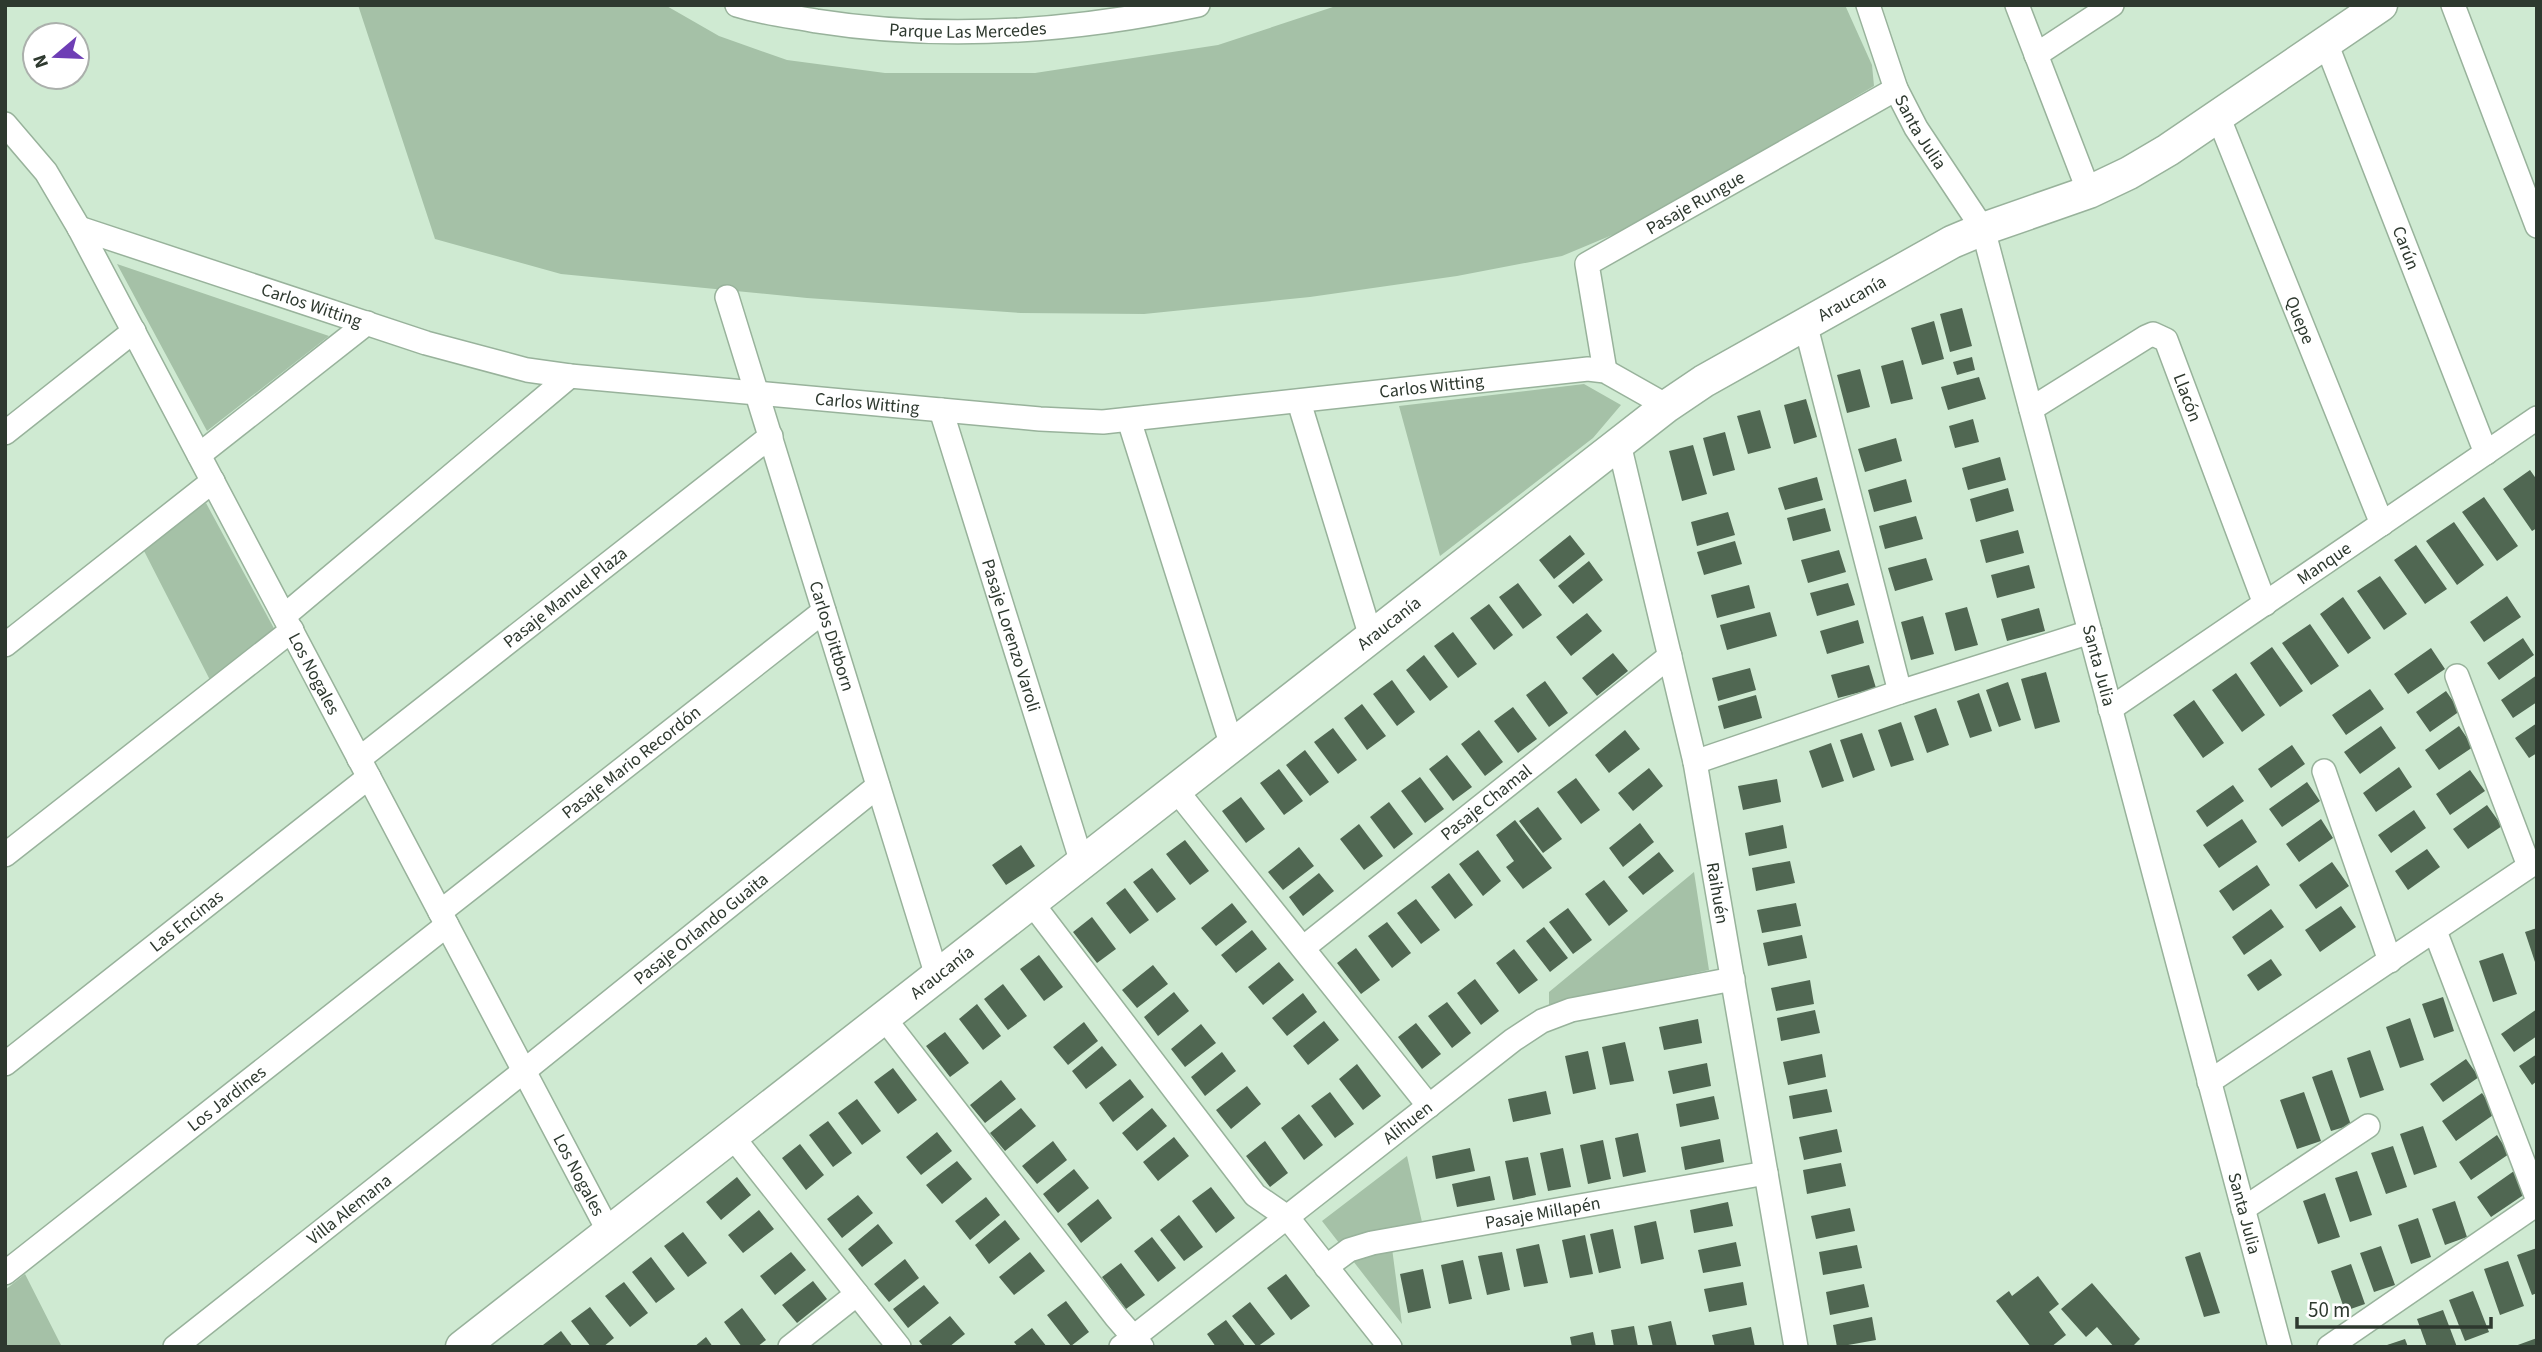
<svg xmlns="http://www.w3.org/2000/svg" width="2542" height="1352" font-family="'Source Sans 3',sans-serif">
<rect width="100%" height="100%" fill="#cfead2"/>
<path fill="#a5c1a7" d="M358,5h307l54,31 68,24 98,13h150l183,-28 121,-40h506l27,60 2,21 -233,137 -79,33 -105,20 -147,21 -166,17 -123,-1 -214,-15 -246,-24 -126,-35z
M117,264l212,72 -122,95z
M1584,384l37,21 -28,33 -153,118 -41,-150z
M206,503l71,131 -67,46 -68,-133z
M1694,872l15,98 -160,35v-13z
M1407,1156l15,66 -32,11 12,91 -80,-103z
M25,1274l37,73h-57v-57z"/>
<path fill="#506752" d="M1962,308l10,38 -22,6 -10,-38z
M1934,321l10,38 -22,6 -11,-37z
M1972,357l3,13 -18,5 -4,-13z
M1903,360l10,39 -22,5 -10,-38z
M1860,369l10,38 -23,6 -10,-38z
M1979,377l7,22 -38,11 -7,-23z
M1806,399l11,38 -23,7 -10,-39z
M1760,410l11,38 -23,6 -11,-38z
M1973,419l6,23 -24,6 -6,-22z
M1725,432l10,38 -22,6 -10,-38z
M1896,438l6,23 -37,11 -7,-23z
M1693,445l14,49 -25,7 -13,-50z
M2000,457l6,23 -38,10 -6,-22z
M2530,470l7,10v48l-5,3 -29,-42z
M1817,477l6,23 -38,10 -7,-22z
M1906,479l6,23 -38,10 -6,-22z
M2008,488l6,23 -38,11 -6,-23z
M2484,497l34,49 -21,15 -35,-49z
M1825,508l6,23 -38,10 -6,-23z
M1728,512l7,23 -38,11 -6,-24z
M1916,516l7,23 -38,10 -6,-23z
M2454,522l30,43 -27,20 -31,-44z
M2018,530l6,23 -38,10 -6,-23z
M1570,535l15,19 -31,25 -15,-19z
M1735,541l7,23 -38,11 -7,-23z
M2416,545l31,44 -22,15 -31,-44z
M1839,550l7,22 -38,11 -7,-23z
M1926,558l7,22 -38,11 -7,-23z
M1589,561l14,19 -30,24 -15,-18z
M2029,565l6,23 -38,10 -6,-23z
M2380,576l27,38 -23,16 -27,-39z
M1518,583l24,32 -19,14 -24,-32z
M1848,583l7,22 -38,11 -7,-23z
M1749,585l6,23 -38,10 -6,-23z
M2507,596l14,21 -37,25 -14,-20z
M2343,597l28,41 -23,16 -28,-40z
M1489,604l24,31 -19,15 -24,-32z
M1967,607l11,38 -23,6 -10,-38z
M2039,608l6,23 -38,10 -6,-22z
M1770,612l7,24 -50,14 -7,-25z
M1587,613l15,18 -31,25 -15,-19z
M1923,616l11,38 -23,6 -10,-38z
M1858,620l6,23 -37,11 -7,-23z
M2310,624l29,42 -28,19 -29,-42z
M1453,632l24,32 -19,14 -24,-32z
M2523,638l11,17 -35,25 -12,-17z
M2272,647l31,44 -23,16 -30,-44z
M2431,648l14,21 -37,25 -14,-20z
M1613,653l15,18 -31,25 -15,-18z
M1424,655l24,32 -18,14 -24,-31z
M1869,665l7,23 -38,10 -7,-23z
M1750,668l6,22 -38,11 -6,-23z
M2046,672l14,50 -25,7 -14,-50z
M2236,673l29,42 -23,17 -30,-42z
M2537,675v27l-24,16 -12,-18z
M1392,680l23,32 -18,14 -24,-32z
M1545,681l23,32 -19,14 -23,-32z
M2008,682l13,38 -22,7 -13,-37z
M2370,689l14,20 -38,26 -14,-20z
M2446,691l14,20 -30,21 -14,-20z
M1979,693l13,38 -22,7 -13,-37z
M1756,695l6,23 -38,11 -6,-23z
M2194,700l30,43 -21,15 -30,-43z
M1362,704l24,32 -19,14 -23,-32z
M1513,707l24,32 -19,14 -24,-32z
M1936,708l13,37 -22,8 -13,-37z
M1901,722l13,38 -23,7 -13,-37z
M2537,723v30l-8,5 -14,-20z
M2381,726l15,22 -36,26 -16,-22z
M2459,726l14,21 -34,23 -14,-20z
M1333,728l24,32 -19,14 -24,-32z
M1479,730l24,32 -18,14 -24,-32z
M1625,730l15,19 -31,24 -14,-18z
M1862,733l13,37 -22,8 -13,-38z
M1831,743l13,38 -22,7 -13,-37z
M2292,745l13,19 -34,24 -13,-19z
M1305,750l24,32 -19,14 -24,-31z
M1447,755l25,32 -19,14 -24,-32z
M2399,767l13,20 -36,25 -13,-19z
M1649,768l14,18 -30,25 -15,-18z
M1279,769l24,32 -19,14 -24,-32z
M2470,770l15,21 -35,24 -14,-21z
M1420,777l24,32 -19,14 -24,-32z
M1576,778l24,32 -19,14 -24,-32z
M1777,779l4,23 -38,8 -5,-24z
M2307,782l13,19 -38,26 -13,-18z
M2233,785l11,16 -37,26 -11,-16z
M1241,797l24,32 -19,14 -24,-32z
M1389,802l24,32 -19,15 -24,-32z
M2487,805l15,21 -34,23 -15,-20z
M1538,807l24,32 -19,14 -24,-32z
M2414,810l12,18 -35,25 -13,-18z
M2242,819l15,23 -38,26 -16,-23z
M2321,819l12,19 -34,24 -13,-18z
M1515,820l37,48 -29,21 -17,-22 8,-6 -18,-26z
M1640,823l14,19 -31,25 -14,-19z
M1359,824l24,32 -19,14 -24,-31z
M1783,825l4,23 -38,8 -4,-23z
M1185,840l24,31 -19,14 -24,-31z
M1021,845l14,21 -29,19 -14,-20z
M1299,847l15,19 -31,24 -15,-18z
M2427,849l13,18 -32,23 -13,-19z
M1478,850l23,31 -18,15 -24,-32z
M1659,852l15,19 -31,24 -15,-18z
M1790,861l5,22 -39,8 -4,-23z
M2332,862l17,24 -33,23 -17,-24z
M2257,865l13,20 -37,26 -14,-20z
M1152,868l24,31 -19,14 -24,-31z
M1319,873l15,18 -31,25 -14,-19z
M1449,873l24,32 -18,14 -24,-32z
M1604,880l24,31 -19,15 -24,-32z
M1125,888l24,32 -19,14 -24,-31z
M1416,899l24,31 -19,14 -24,-31z
M1232,903l15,19 -31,24 -15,-18z
M1796,903l5,23 -39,7 -5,-23z
M2341,906l15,21 -36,25 -15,-22z
M1568,908l24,32 -19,14 -24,-32z
M2271,909l13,18 -40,28 -12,-18z
M1092,917l24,32 -19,14 -24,-31z
M1387,922l24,31 -19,15 -24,-32z
M1544,927l24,31 -18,14 -24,-31z
M2537,928v37h-1l-11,-33z
M1252,930l15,19 -31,24 -15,-18z
M1802,935l5,23 -39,8 -5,-23z
M1356,948l24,32 -19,14 -24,-31z
M1514,949l24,31 -19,14 -23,-31z
M2503,953l14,41 -24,8 -14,-41z
M1039,955l24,32 -19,14 -24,-32z
M2271,959l11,16 -24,16 -11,-16z
M1279,962l15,18 -31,25 -15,-18z
M1153,965l15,19 -31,24 -15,-18z
M1475,979l24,32 -18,14 -24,-32z
M1810,980l4,24 -38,7 -5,-23z
M1003,984l24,32 -19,14 -24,-31z
M1174,992l15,19 -31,25 -14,-19z
M1303,993l14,19 -30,24 -15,-18z
M2443,997l11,34 -20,7 -12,-34z
M1447,1002l24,31 -19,15 -24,-32z
M977,1004l24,32 -18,14 -24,-31z
M2537,1009v27l-23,16 -13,-18z
M1815,1010l5,23 -39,8 -4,-23z
M2410,1018l14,42 -24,8 -14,-41z
M1698,1019l4,24 -38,7 -5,-23z
M1324,1021l15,19 -31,25 -15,-19z
M1084,1022l14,19 -30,24 -15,-18z
M1416,1023l25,31 -19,15 -24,-32z
M1201,1024l15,19 -31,24 -14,-18z
M945,1032l24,31 -19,14 -24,-31z
M1625,1042l9,39 -24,4 -8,-38z
M1102,1046l15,19 -31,24 -14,-18z
M2370,1050l14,40 -24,8 -13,-40z
M1588,1051l8,38 -23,5 -8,-38z
M1222,1052l14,19 -31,25 -14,-19z
M1822,1054l4,23 -38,8 -5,-23z
M2537,1054v27l-5,4 -13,-19z
M2466,1059l13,18 -36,25 -13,-18z
M1707,1063l4,23 -38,8 -5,-23z
M1357,1064l24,32 -18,14 -24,-31z
M893,1068l24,32 -19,14 -24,-32z
M2332,1070l19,55 -20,6 -19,-54z
M1130,1079l14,18 -31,25 -14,-19z
M1001,1080l15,19 -31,24 -15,-18z
M1247,1086l14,18 -30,25 -15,-19z
M1827,1089l5,23 -39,7 -4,-23z
M1546,1091l5,23 -38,8 -5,-23z
M1330,1092l24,32 -19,14 -24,-32z
M2304,1092l17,49 -24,8 -17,-49z
M2482,1093l14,20 -40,28 -14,-20z
M1714,1096l5,23 -39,8 -4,-23z
M857,1099l24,32 -19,14 -24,-32z
M1021,1108l15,18 -31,25 -15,-18z
M1152,1108l15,18 -30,25 -15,-18z
M1299,1114l24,31 -19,15 -23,-32z
M828,1121l24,32 -19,14 -24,-32z
M2423,1126l14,41 -23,8 -14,-41z
M1837,1129l5,23 -38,8 -5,-23z
M937,1132l15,19 -31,24 -15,-18z
M1638,1133l8,39 -23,5 -8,-39z
M2497,1135l12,19 -38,26 -12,-18z
M1174,1137l15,19 -31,25 -15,-19z
M1720,1139l4,23 -39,8 -4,-23z
M1603,1140l8,39 -23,5 -8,-39z
M1053,1141l14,19 -30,24 -15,-18z
M1265,1141l23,32 -18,14 -24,-31z
M800,1144l24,31 -18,15 -24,-32z
M2393,1146l14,41 -21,7 -15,-41z
M1470,1148l5,23 -39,8 -4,-23z
M1563,1148l8,39 -23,4 -8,-38z
M1528,1157l8,38 -23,5 -8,-39z
M957,1161l15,18 -30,25 -16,-19z
M1841,1163l5,23 -39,8 -4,-24z
M1074,1169l15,19 -31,25 -15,-19z
M2357,1171l15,44 -22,7 -15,-44z
M2514,1171l14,21 -37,25 -14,-20z
M1490,1176l5,24 -38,7 -5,-23z
M737,1177l14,18 -30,25 -15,-18z
M1211,1187l24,31 -19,15 -24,-32z
M2325,1193l15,44 -22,7 -15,-43z
M858,1195l15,18 -31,25 -15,-19z
M986,1197l14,18 -30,25 -15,-19z
M1098,1199l14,19 -31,25 -14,-19z
M2455,1201l12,36 -22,8 -13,-36z
M1728,1202l5,24 -39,7 -4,-23z
M1850,1208l5,23 -39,8 -5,-23z
M759,1210l15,19 -31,24 -15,-18z
M1179,1215l24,32 -19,14 -24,-31z
M2418,1218l13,39 -20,7 -13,-39z
M1005,1220l15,19 -31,25 -14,-19z
M1656,1221l8,38 -23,5 -7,-38z
M878,1224l15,19 -31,24 -14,-18z
M1613,1229l8,39 -22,5 -9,-39z
M683,1232l24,31 -19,14 -24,-31z
M1585,1235l8,39 -23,4 -8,-38z
M1152,1237l24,31 -18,14 -24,-31z
M1736,1242l5,24 -38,7 -5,-23z
M1539,1244l9,39 -24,4 -8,-38z
M1857,1245l5,23 -39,7 -4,-23z
M2381,1246l14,39 -21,7 -14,-39z
M2537,1248v45l-5,2 -15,-40z
M791,1252l15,18 -31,25 -15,-19z
M1030,1252l15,19 -31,24 -15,-18z
M1502,1252l8,38 -23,5 -9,-39z
M2200,1252l20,61 -16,4 -19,-60z
M651,1257l24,32 -19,14 -24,-31z
M905,1259l14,19 -30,24 -15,-18z
M1463,1260l9,39 -23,5 -8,-39z
M2508,1261l16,45 -24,9 -16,-46z
M1121,1263l24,32 -19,14 -24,-32z
M2351,1264l14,40 -20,7 -14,-40z
M1423,1269l8,39 -23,5 -8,-39z
M1286,1274l24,32 -19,14 -24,-32z
M2038,1276l21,28 -10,8 17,23 -15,12h-20l-35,-46 13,-10 3,5z
M813,1281l14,18 -30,24 -15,-18z
M624,1282l24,31 -18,14 -25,-31z
M1743,1282l4,23 -38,7 -5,-23z
M2092,1283l48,56 -8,8h-18l-17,-20 -11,10 -25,-28z
M1864,1284l5,23 -39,8 -4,-23z
M924,1285l15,18 -31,25 -15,-19z
M2473,1291l16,41 -24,9 -16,-41z
M1066,1301l23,31 -18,14 -24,-31z
M1250,1302l25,32 -18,13 -25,-31z
M590,1307l24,31 -11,9h-12l-20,-26z
M742,1308l24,32 -9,7h-15l-18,-25z
M2443,1310l14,37h-30l-10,-28z
M950,1316l15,18 -16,13h-25l-5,-6z
M1872,1317l4,23 -39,7 -4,-22z
M1226,1320l20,27h-30l-9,-13z
M1671,1321l6,26h-24l-5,-21z
M1634,1326l4,21h-24l-3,-17z
M1751,1327l4,20h-40l-3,-12z
M1032,1328l15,19h-29l-4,-5z
M561,1331l12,16h-29l-1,-2z
M1593,1332l3,15h-24l-2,-10z
M706,1337l7,10h-19z
M2537,1338v9h-22v-1z
M2405,1339l3,8h-24v-1z"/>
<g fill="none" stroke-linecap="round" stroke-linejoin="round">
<defs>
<g id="street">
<path id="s1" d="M737,5c26,8 52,11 79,16 127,20 256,11 382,-16"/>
<path id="s2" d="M1868,5l28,84 20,39 67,101 297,1118"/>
<path d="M2017,5l72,187"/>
<path d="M2453,5l84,221"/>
<path id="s3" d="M2326,43l160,410"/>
<path d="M2036,55l76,-50"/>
<path id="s4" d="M2218,116l164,408"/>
<path id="s5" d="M5,124l41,48 33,56 530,1004"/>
<path id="s6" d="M79,228l347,115 101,27 43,6 470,43 63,3 485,-53 17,2 62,35"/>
<path id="s7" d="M727,297l210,679"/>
<path d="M1805,323l95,369"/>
<path id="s8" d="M1605,371l-18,-107 309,-175"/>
<path d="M1299,402l72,235"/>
<path id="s9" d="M2031,409l115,-72 7,-3 13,6 99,264"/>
<path id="s10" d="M941,410l141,453"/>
<path d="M1129,420l103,326"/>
<path d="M5,433l129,-102"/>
<path id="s11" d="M1619,444l76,318 101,585"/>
<path d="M199,455l168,-132"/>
<path d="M284,616l286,-240"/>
<path d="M5,645l208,-164"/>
<path d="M2457,676l72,190"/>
<path id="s12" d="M2110,709l427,-291"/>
<path id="s13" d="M359,759l412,-323"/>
<path d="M1695,762l205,-70 190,-60"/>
<path d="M2324,771l66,190"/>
<path d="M1176,790l253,316"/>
<path d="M5,855l287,-225"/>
<path d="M1031,902l224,293 32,22 103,130"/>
<path id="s14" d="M440,912l384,-301"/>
<path d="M2435,931l102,267"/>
<path id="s15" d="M1303,948l367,-292"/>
<path d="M884,1018l232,299 26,30"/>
<path id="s16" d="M5,1064l364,-287"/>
<path d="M2209,1082l328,-221"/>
<path d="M732,1136l167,211"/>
<path d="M2243,1209l125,-83"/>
<path id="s17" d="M1326,1267l23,-17 23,-7 394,-70"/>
<path id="s18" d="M5,1273l442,-348"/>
<path id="s19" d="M175,1347l349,-276 354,-285"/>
<path d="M790,1347l67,-53"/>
<path id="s20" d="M1121,1347l392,-307 29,-19 29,-11 162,-31"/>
<path d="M2329,1347l208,-143"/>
</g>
<g id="secondary">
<path id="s21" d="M462,1347l1205,-941 37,-25 248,-139 31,-13 106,-37 40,-19 39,-23 213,-145"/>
</g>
</defs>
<use href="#street" stroke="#98b29b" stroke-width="26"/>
<use href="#secondary" stroke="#98b29b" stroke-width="35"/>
<use href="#street" stroke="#fff" stroke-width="23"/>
<use href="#secondary" stroke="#fff" stroke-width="32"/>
</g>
<g text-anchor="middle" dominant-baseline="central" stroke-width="7" stroke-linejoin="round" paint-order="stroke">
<g font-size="18" fill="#2e392f" stroke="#fff">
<text stroke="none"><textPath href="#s1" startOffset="233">Parque Las Mercedes</textPath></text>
<text stroke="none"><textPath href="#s2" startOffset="138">Santa Julia</textPath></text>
<text stroke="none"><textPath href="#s8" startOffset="233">Pasaje Rungue</textPath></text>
<text stroke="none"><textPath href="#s3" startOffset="220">Carún</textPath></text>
<text stroke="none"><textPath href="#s21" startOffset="1743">Araucanía</textPath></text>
<text stroke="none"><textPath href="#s6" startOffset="245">Carlos Witting</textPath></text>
<text stroke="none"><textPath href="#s4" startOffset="220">Quepe</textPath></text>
<text stroke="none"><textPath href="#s6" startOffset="1379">Carlos Witting</textPath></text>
<text stroke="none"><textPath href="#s9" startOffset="219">Llacón</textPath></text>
<text stroke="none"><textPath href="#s6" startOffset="812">Carlos Witting</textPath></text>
<text stroke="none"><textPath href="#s12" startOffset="259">Manque</textPath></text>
<text stroke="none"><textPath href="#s13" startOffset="262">Pasaje Manuel Plaza</textPath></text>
<text stroke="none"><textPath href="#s21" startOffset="1176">Araucanía</textPath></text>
<text stroke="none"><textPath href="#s7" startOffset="355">Carlos Dittborn</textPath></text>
<text stroke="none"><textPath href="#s10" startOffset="236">Pasaje Lorenzo Varoli</textPath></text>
<text stroke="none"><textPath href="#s2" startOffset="705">Santa Julia</textPath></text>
<text stroke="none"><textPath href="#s5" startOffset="632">Los Nogales</textPath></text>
<text stroke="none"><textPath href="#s14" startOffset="243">Pasaje Mario Recordón</textPath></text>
<text stroke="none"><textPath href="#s15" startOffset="234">Pasaje Chamal</textPath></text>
<text stroke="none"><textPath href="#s11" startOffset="460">Raihuén</textPath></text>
<text stroke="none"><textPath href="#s16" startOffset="231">Las Encinas</textPath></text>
<text stroke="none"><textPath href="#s19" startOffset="672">Pasaje Orlando Guaita</textPath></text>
<text stroke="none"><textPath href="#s21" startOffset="609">Araucanía</textPath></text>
<text stroke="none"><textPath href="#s18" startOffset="282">Los Jardines</textPath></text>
<text stroke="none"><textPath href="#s20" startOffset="364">Alihuen</textPath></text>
<text stroke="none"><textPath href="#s5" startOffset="1199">Los Nogales</textPath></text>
<text stroke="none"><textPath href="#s19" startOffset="222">Villa Alemana</textPath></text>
<text stroke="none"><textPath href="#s17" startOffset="226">Pasaje Millapén</textPath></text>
<text stroke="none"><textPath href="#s2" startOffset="1272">Santa Julia</textPath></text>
</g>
</g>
<rect width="2542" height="1352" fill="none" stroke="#2e392f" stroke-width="14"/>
<g transform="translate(56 56) rotate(251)"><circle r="33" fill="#ffffff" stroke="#abb0ac" stroke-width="2"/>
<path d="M0-5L12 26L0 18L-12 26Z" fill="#6e3eb5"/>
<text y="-10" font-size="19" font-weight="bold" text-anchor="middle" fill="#2e392f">N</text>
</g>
<path d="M2297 1317v10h194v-10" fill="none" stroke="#2e392f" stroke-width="3.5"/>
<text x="2308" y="1317" font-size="21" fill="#2e392f" stroke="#ffffff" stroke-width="5" paint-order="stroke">50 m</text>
</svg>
